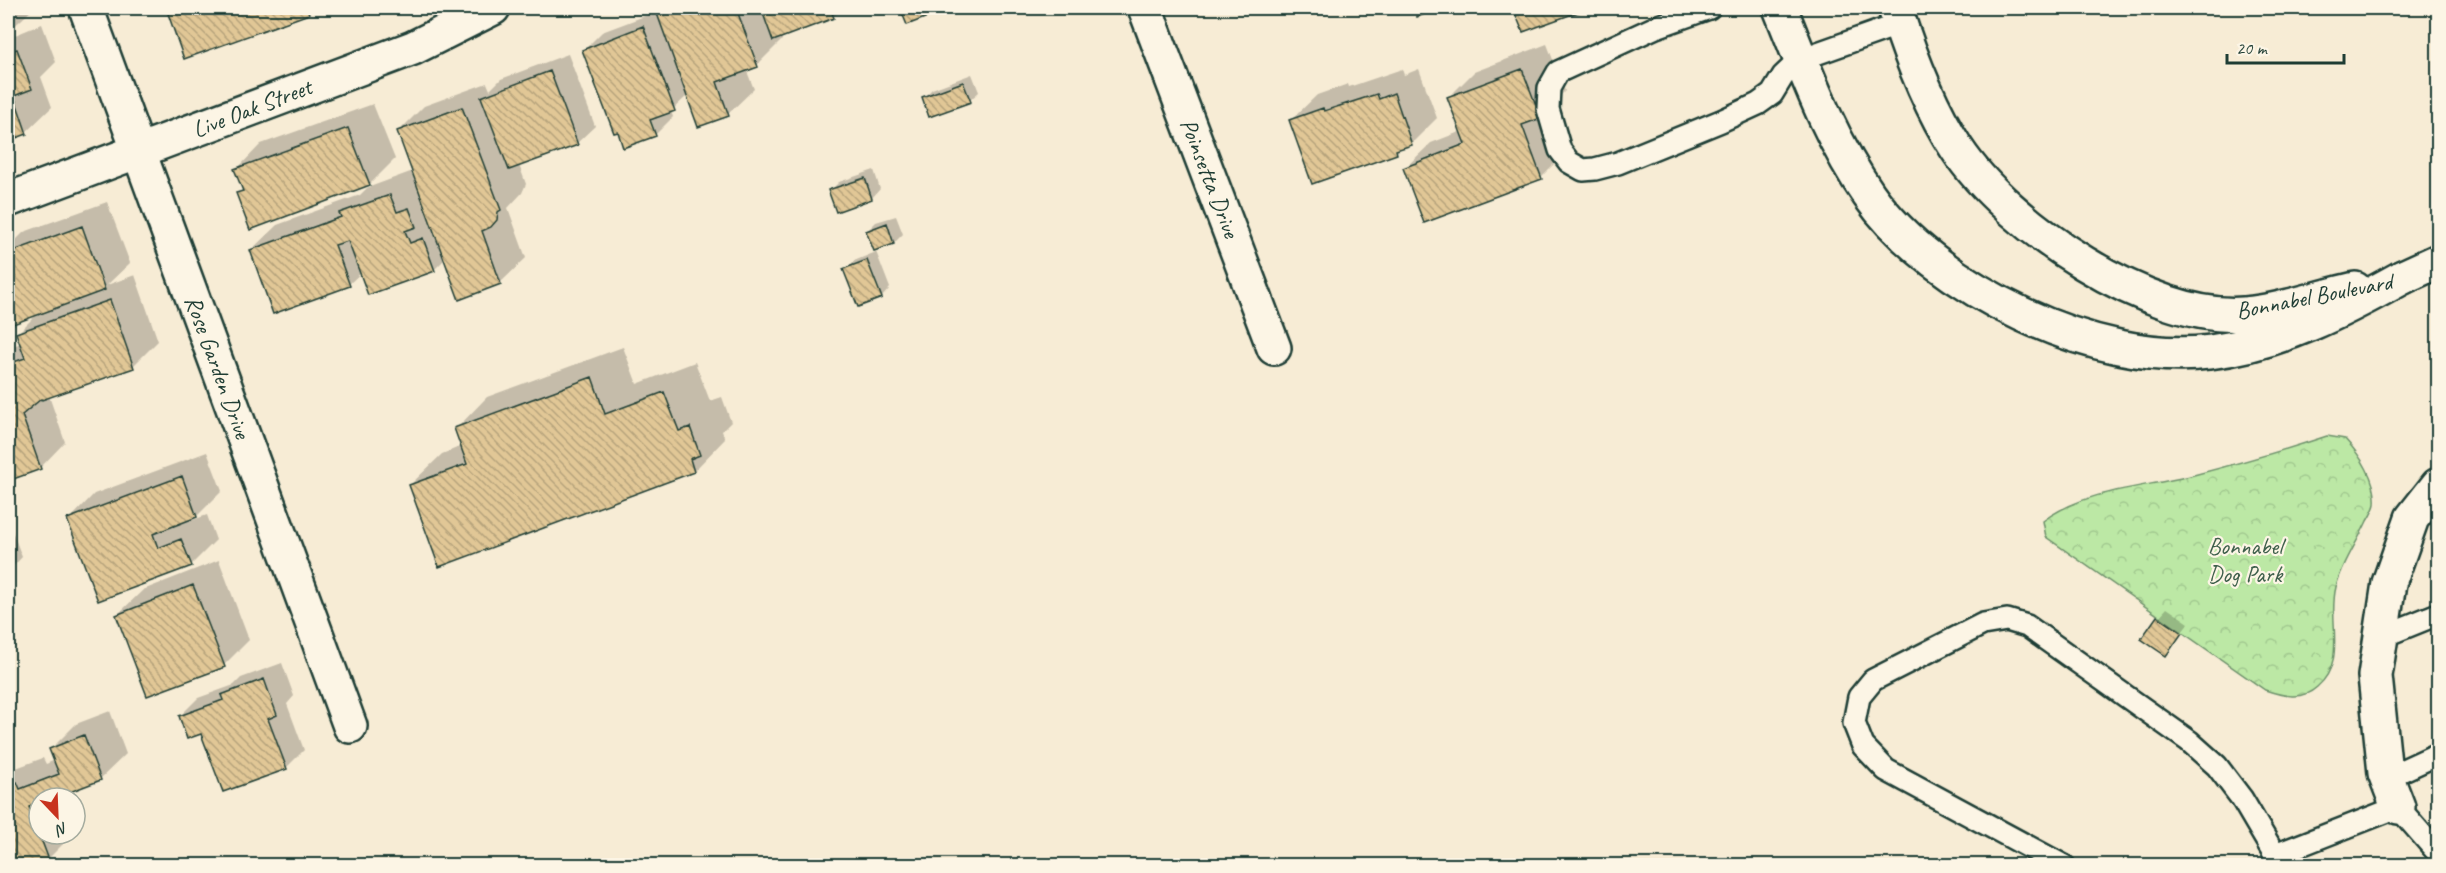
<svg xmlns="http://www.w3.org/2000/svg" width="2446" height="873" font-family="Caveat,sans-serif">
<defs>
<pattern id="park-crowns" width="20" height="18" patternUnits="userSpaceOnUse" patternTransform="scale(1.5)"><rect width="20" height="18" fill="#bce8a5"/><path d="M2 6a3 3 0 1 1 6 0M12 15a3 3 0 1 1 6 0" fill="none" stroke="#a1c88f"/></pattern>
<pattern id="building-back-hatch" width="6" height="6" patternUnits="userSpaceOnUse" patternTransform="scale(1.5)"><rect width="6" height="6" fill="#e1c796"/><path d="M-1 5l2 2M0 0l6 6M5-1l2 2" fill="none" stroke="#b6a37b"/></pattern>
</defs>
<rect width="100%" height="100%" fill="#f7ecd5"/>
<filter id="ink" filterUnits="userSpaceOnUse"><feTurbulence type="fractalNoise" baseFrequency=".0167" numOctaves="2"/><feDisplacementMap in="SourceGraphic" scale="12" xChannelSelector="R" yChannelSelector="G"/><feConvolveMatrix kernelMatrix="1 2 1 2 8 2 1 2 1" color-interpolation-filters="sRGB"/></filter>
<g filter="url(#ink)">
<path fill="url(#park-crowns)" stroke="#6e926c" stroke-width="1.5" d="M2327,436l18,3c15,16 32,41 30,65 -1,5 -5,12 -8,17 -10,22 -25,42 -31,66 -9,34 12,73 -19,100 -15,14 -34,9 -52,3l-219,-153 -3,-16c41,-31 98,-33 147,-45 46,-12 92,-25 137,-40z"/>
<path fill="#0003" d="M8,8h26l-26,24z
M168,8h146l-5,5 -124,44z
M657,8h186l-10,9 -52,20 1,3 -25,25 -11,4 8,20 -26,25 -40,-19 -17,16 2,6 -18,18 -71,-85 18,-18 56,-21z
M902,8h38l-5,5 -27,10z
M1515,8h70l-61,22z
M42,24l14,38 -15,15 11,30 -26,25 -18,8v-102z
M1547,44l18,47 -16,16 17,45 -25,25 -136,-9 26,-25 31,-12 -13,-34 25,-25z
M568,54l27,72 -18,17 -58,22 7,19 -4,9 -14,15 18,50 -26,25 -55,-24 -10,10 -66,24 -7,-21 -13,12 -98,-34 26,-25 83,-30 7,-7 46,-17 -15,-39 26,-26 63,-23 3,7 11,-11z
M1402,69l2,6 15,-6 18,49 -26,26 -9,3 -6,6 -105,-33 26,-25 31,-11 1,3z
M972,74l7,18 -9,8 -47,-2 9,-9z
M373,104l22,55 -25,25 -119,44 -13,-34 6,-6 -8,-18 25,-26z
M874,170l6,19 -8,9 -42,-7 9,-9z
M107,202l23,61 -23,22 28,-10 23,66 -25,25 -84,30 16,46 -25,26 -32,11v-131l13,-5 -3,-10 20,-20 -30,12v-77l16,-16z
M896,216l7,18 -9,9 -19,6 15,39 -8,9 -23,8 -14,-35 9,-9 22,-9 -9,-21 9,-9z
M623,347l14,37 58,-22 15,39 12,-4 9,25 -9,9 3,8 -31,32 -254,94 -30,-80 32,-31 20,-8 -6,-17 31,-32z
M207,452l15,39 -29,29 14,-5 9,25 -25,25 -122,-45 25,-26z
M8,520l14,37 -14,15z
M219,560l30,80 -25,25 -107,-50 26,-25z
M2167,608l22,15 -24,31 -6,-37z
M282,663l12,33 -7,8 17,46 -18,18 -106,-52 18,-18 36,-13 7,-7z
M110,711l16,43 -26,25 -42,16 2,3h-21v36h34l-25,25 -18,7h-22v-95l35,-13 3,6 9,-4 -4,-11 25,-25z"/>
<path fill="url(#building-back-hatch)" stroke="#1f3d34" stroke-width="1.5" d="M166,8h141l2,6 -125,45z
M655,8h81l22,59 -41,15 12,34 -31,11z
M761,8h69l4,10 -61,23z
M900,8h33l2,6 -28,11z
M1414,8h27l-24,9z
M1513,8h76l-66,24z
M643,26l32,85 -25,9 6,16 -33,12 -5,-16 -4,1 -32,-83z
M17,49l15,40 -18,7 13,38 -19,7v-89z
M1522,69l19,49 -19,7 20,54 -118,44 -21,-55 62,-24 -18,-47z
M550,71l28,74 -69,25 -28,-73z
M963,82l8,20 -42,15 -7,-20z
M1394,93l18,52 -16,5 1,4 -85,30 -23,-64 34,-12 1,3 53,-17 2,5z
M462,107l39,103 -3,2 -1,8 -6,7 -9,4 19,53 -42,16 -62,-169z
M348,128l22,57 -120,45 -14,-37 7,-2 -9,-22z
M865,178l7,21 -36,13 -8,-22z
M390,195l7,17 12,-4 7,19 -11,4 5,12 13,-5 12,33 -67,24 -20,-54 -13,4 15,41 -77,28 -23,-64 91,-33 -2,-4z
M887,223l7,21 -20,7 -8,-20z
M82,226l23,64 -97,36v-73z
M867,260l15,38 -24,9 -15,-38z
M110,300l24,68 -92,32 -1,-1 -19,16 19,54 -33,12v-117l17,-6 -9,-25z
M592,377l13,37 59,-22 15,39 11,-4 10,28 -10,4 4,13 -255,95 -30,-82 58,-21 -13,-36z
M182,476l15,41 -44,17 5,14 23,-9 11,27 -94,35 -31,-82z
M193,585l32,82 -78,29 -31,-81z
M2157,616l25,17 -16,23 -25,-17z
M264,679l13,36 -9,4 19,50 -64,23 -22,-58 -14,5 -8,-23 44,-16 -2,-5z
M84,735l17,45 -47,18h-15v6l-10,3 20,53 -14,6h-27v-80l9,-4 3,7 39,-15 -10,-25z"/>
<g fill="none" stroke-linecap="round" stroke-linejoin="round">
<defs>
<path id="lane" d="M1709,8l-53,19 -98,45 -9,16 -1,21 12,41 9,12 14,8 12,-1 23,-6 103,-42 37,-17 14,-10 11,-18 18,-17 99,-35
M2381,637l57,-23
M2386,778l52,-24
M2275,855l123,-48 40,46
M2064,866l-178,-96 -23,-24 -9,-23 5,-26 14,-17 110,-56 24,-4 20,6 162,115 28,25 25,33 33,56 4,11"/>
<path id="street" d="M86,8l264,718
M1145,8l129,340
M8,200l405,-152 80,-40
M2403,277l35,-16
M2398,807l-13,-34 -10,-97 14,-93 23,-65 26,-33"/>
<path id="secondary" d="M1780,8c26,64 49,130 89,187 65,93 228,172 341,157 71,-9 132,-41 193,-75
M1895,8c15,48 34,98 62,141 50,76 193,173 287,165 37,-3 75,-17 111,-25"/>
</defs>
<use href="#lane" stroke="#1f3d34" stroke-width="26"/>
<use href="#street" stroke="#1f3d34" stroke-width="38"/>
<use href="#secondary" stroke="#1f3d34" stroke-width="38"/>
<use href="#lane" stroke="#fcf5e5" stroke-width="21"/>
<use href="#street" stroke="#fcf5e5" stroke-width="33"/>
<use href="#secondary" stroke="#fcf5e5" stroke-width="33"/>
</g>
</g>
<g text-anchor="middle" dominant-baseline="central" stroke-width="4.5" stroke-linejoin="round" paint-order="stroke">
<g font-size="24" fill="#1f3d34" stroke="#fcf5e5">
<text transform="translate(252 108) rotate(-21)">Live Oak Street</text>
<text transform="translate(1210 178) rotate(69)">Poinsetta Drive</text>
<text transform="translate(2314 296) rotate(-11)">Bonnabel Boulevard</text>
<text transform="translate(218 367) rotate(70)">Rose Garden Drive</text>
</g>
<g font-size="24" fill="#3e5f4b" stroke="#fcf5e5">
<text x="2245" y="546">Bonnabel<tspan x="2245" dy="28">Dog Park</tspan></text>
</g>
</g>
<rect width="2446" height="873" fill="none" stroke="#fcf5e5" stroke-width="30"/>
<rect x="15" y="15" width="2416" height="843" fill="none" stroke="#1f3d34" stroke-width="2" filter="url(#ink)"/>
<g transform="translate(57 816) rotate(157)"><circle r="28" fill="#fcf5e5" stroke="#a4ab9e" stroke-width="1.5"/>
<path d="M0-4.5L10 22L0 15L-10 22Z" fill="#c8321e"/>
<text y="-9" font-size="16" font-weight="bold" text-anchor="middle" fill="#1f3d34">N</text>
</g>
<path d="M2227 54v9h117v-9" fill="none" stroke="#1f3d34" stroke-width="3"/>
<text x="2236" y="54" font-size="18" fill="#1f3d34" stroke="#fcf5e5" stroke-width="4.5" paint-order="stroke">20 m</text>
</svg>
